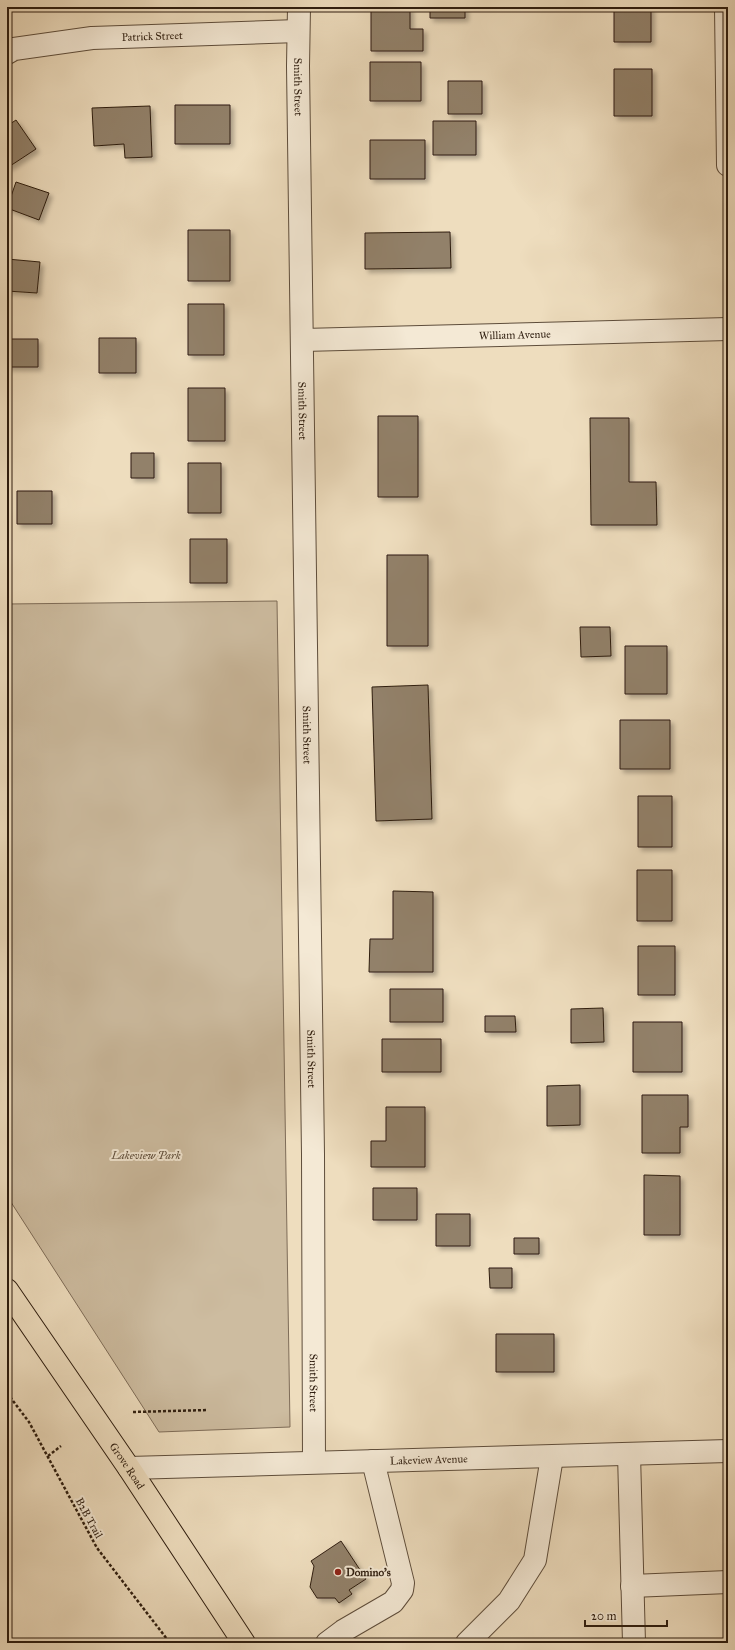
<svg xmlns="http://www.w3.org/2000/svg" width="735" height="1650" font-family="'IM FELL Great Primer',serif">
<defs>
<filter id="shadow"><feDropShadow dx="3.5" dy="3.5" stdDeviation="2" flood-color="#0004"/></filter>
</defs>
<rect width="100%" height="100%" fill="#eeddbe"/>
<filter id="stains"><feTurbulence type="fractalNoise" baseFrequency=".005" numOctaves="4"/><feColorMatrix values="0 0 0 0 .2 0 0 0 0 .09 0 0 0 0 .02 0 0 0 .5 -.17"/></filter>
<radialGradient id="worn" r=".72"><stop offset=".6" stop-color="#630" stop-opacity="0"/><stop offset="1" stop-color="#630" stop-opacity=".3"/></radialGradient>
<path fill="#cdbca0" stroke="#7e6c58" d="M277,601l13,826 -131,5 -152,-236v-592z"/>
<path fill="#92816a" stroke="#2e1d0f" filter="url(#shadow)" d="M371,7h39v22h13v22h-52z
M430,7h35v11h-35z
M614,7h37v35h-37z
M370,62h51v39h-51z
M614,69h38v47h-38z
M448,81h34v33h-34z
M175,105h55v39h-55z
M150,106l2,51 -27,1 -1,-14 -30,2 -2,-38z
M16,120l20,29 -29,19v-42z
M433,121h43v34h-43z
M370,140h55v39h-55z
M16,182l33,11 -10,27 -32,-12z
M188,230h42v51h-42z
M450,232l1,36 -86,1v-36z
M7,259l33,3 -3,31 -30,-2z
M188,304h36v51h-36z
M99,338h37v35h-37z
M7,339h31v28h-31z
M188,388h37v53h-37z
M378,416h40v81h-40z
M590,418h39v64h27l1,43h-66z
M131,453h23v25h-23z
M188,463h33v50h-33z
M17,491h35v33h-35z
M190,539h37v44h-37z
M387,555h41v91h-41z
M580,627h30l1,29 -30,1z
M625,646h42v48h-42z
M428,685l4,134 -56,2 -4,-134z
M620,720h50v49h-50z
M638,796h34v51h-34z
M637,870h35v51h-35z
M393,891l40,1v80h-64l1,-33h23z
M638,946h37v49h-37z
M390,989h53v33h-53z
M603,1008l1,34 -33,1v-34z
M485,1016h30l1,16h-31z
M633,1022h49v50h-49z
M382,1039h59v33h-59z
M580,1085v40l-33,1v-40z
M642,1095h46v32h-8v26h-38z
M386,1107h39v60h-54v-26h15z
M644,1175l36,1v59h-36z
M373,1188h44v32h-44z
M436,1214h34v32h-34z
M514,1238h25v16h-25z
M489,1268h23v20h-22z
M496,1334h58v38h-58z
M341,1541l25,38 -17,11 3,4 -13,9 -4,-5h-18l-7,-11 4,-21 -3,-5z"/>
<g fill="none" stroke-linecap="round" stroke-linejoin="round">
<defs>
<g id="minor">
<path id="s1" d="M299,7l-1,59 15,1088 1,308"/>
<path d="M726,7l2,158"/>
<path id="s2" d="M7,53l7,-4 78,-11 206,-7"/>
<path id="s3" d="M303,340l425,-11"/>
<path d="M629,1454l5,189"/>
<path id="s4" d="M129,1468l599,-17"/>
<path d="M632,1586l96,-4"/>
<path d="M327,1643l16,-12 50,-29 9,-12 1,-7 -30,-122"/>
<path d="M467,1643l42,-42 26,-41 17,-103"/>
</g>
<g id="major">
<path id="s5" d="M7,1290l122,178 115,175"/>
</g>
</defs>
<use href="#minor" stroke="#5e4d3b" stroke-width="24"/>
<use href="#major" stroke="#2e1d0f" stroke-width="24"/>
<path stroke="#2e1d0f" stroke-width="2.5" stroke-dasharray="3 2" stroke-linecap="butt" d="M7,1393l22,29 68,126 73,95
M133,1412l75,-2
M48,1456l13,-10"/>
<use href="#minor" stroke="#f4e9d5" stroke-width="22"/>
<use href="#major" stroke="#eeddbe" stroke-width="22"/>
</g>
<circle fill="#8f2418" stroke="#f4e9d5" stroke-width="1.5" cx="338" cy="1572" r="4"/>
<g text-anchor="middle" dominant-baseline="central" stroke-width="4" stroke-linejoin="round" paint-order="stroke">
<g font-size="11" fill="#2e1d0f" stroke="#f4e9d5">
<text stroke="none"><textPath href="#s2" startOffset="147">Patrick Street</textPath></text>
<text stroke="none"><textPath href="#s1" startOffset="80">Smith Street</textPath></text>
<text stroke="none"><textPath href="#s3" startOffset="212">William Avenue</textPath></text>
<text stroke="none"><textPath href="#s1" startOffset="404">Smith Street</textPath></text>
<text stroke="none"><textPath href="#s1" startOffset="728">Smith Street</textPath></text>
<text stroke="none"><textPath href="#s1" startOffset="1052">Smith Street</textPath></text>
<text stroke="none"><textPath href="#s1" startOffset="1376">Smith Street</textPath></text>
<text stroke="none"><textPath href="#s4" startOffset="300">Lakeview Avenue</textPath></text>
<text stroke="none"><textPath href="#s5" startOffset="213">Grove Road</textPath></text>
<text transform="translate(89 1518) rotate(61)">B2B Trail</text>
</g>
<g font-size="11" font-style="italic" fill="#5e4d3a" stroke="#f4e9d5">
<text x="146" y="1155">Lakeview Park</text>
</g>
<g font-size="11" font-weight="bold" fill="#2e1d0f" stroke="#f4e9d5" text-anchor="start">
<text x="346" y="1572">Domino's</text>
</g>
</g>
<rect width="735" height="1650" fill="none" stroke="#eeddbe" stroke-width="24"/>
<rect x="8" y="8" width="719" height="1634" fill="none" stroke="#2e1d0f" stroke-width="2"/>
<rect x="12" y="12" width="711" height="1626" fill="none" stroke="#2e1d0f"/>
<path d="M585 1620v6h82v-6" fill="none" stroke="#2e1d0f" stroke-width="2"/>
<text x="591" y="1620" font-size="12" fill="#2e1d0f" stroke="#f4e9d5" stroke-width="3" paint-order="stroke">20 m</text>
<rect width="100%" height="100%" filter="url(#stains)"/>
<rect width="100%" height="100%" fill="url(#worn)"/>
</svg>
